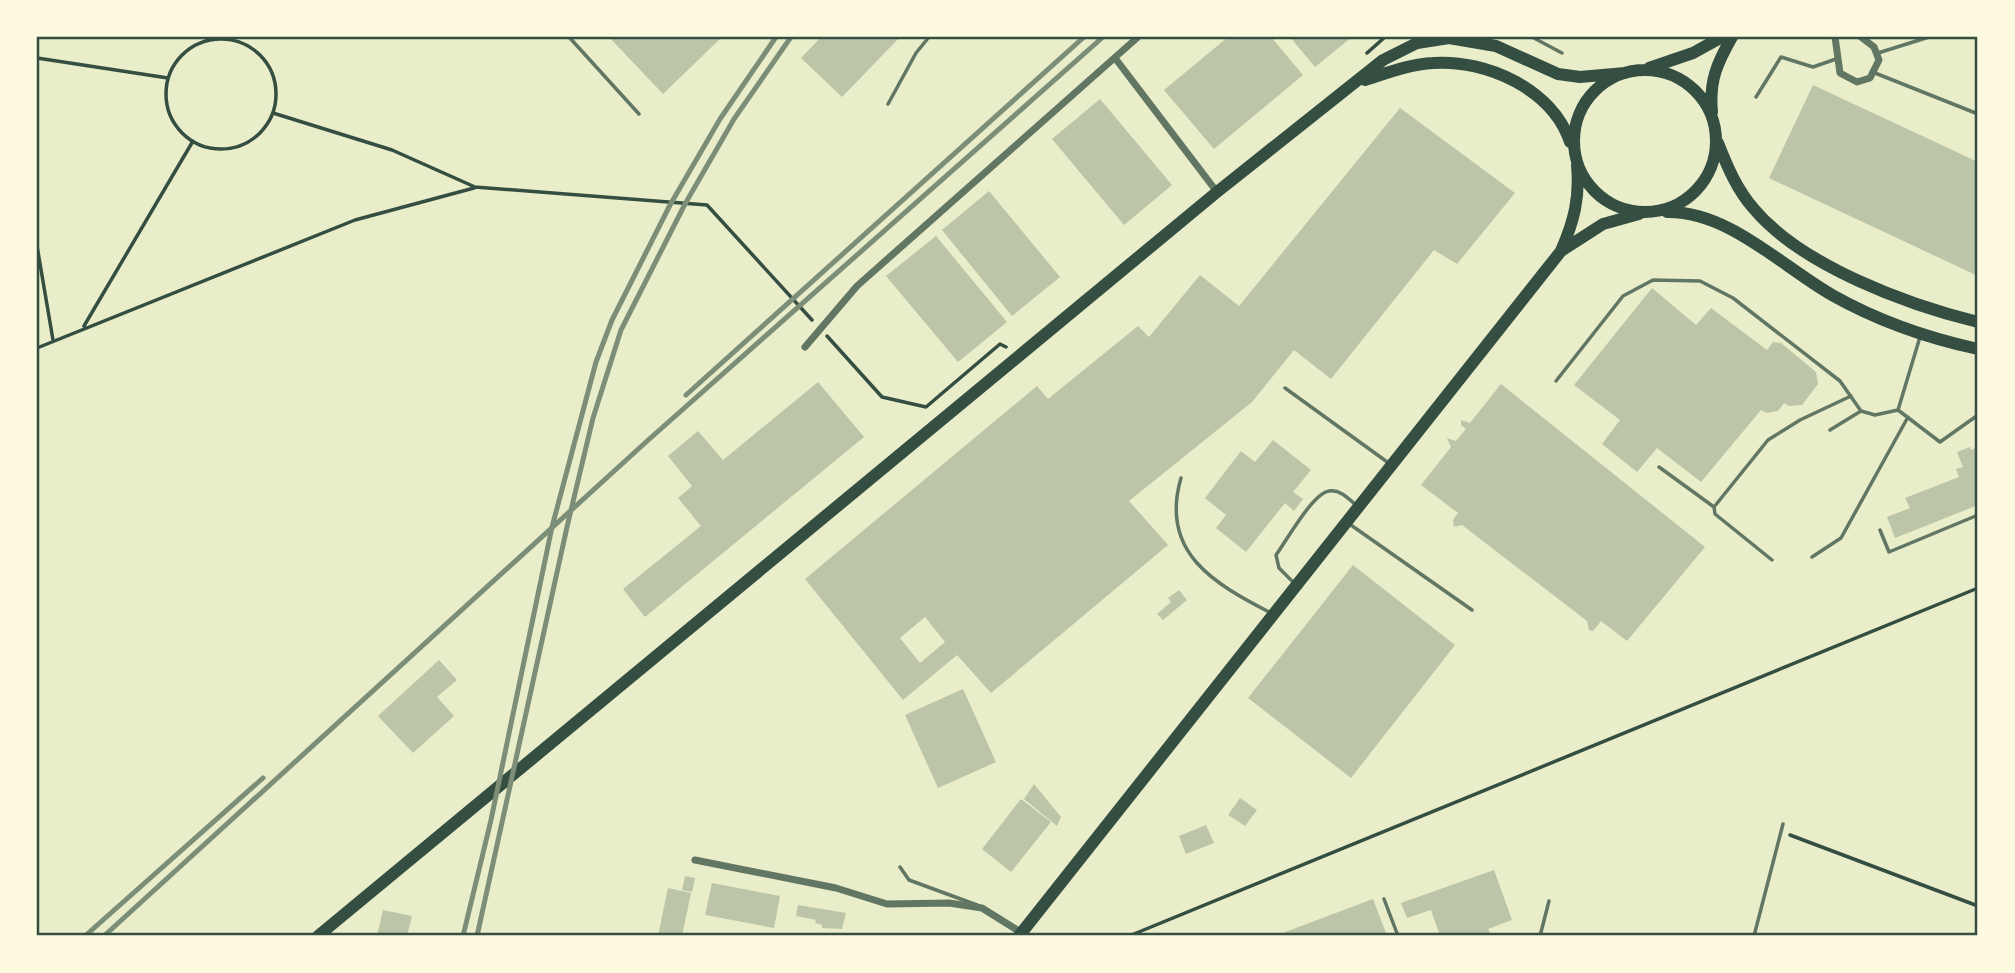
<svg xmlns="http://www.w3.org/2000/svg" width="2015" height="973" font-family="'Alegreya Sans',sans-serif">
<rect width="100%" height="100%" fill="#e9edc9"/>
<path fill="#bcc5a7" fill-rule="evenodd" d="M609,37h113l-59,57z
M821,37h79l-58,60 -41,-39z
M1228,37h43l32,38 -89,74 -50,-59z
M1290,37h62l-37,30z
M1813,85l165,77v114l-209,-98z
M1100,99l72,86 -48,40 -72,-86z
M1400,108l115,85 -58,71 -23,-14 -103,129 -37,-29 -42,52 -123,99 39,44 -177,148 -34,-38 -54,45 -98,-121 232,-193 11,13 90,-73 11,11 51,-62 39,31zM925,617l20,25 -25,21 -20,-25z
M989,191l71,86 -48,39 -70,-86z
M936,236l71,86 -49,40 -72,-86z
M1652,288l44,37 15,-17 56,42 6,-8 8,1 35,29 2,12 -16,21 -13,1 -5,-3 -6,8 -11,2 -6,-3 -60,72 -44,-34 -20,24 -35,-28 18,-24 -46,-35z
M818,382l46,55 -219,180 -22,-28 78,-63 -23,-28 14,-12 -24,-30 30,-25 25,29z
M1501,384l204,163 -78,94 -26,-20 -8,10 -4,-1 -2,-9 -125,-96 -8,2 -1,-7 5,-7 -37,-28 30,-38 -4,-9 9,3 10,-12 -5,-4v-5l9,3z
M1273,440l38,30 -18,22 10,7 -9,12 -9,-8 -39,49 -30,-24 10,-13 -21,-17 36,-47 14,11z
M1970,447l1,3 7,-3v58l-83,33 -8,-21 23,-9 -5,-10 54,-21 -3,-8 7,-2 -6,-15z
M1353,565l102,80 -104,133 -103,-80z
M1179,590l8,10 -24,20 -6,-6 14,-12 -3,-4z
M439,660l18,20 -20,17 17,19 -41,37 -35,-37z
M963,689l33,73 -58,26 -33,-73z
M1034,784l27,33 -4,9 -33,-27z
M1240,798l17,12 -12,16 -17,-11z
M1021,799l30,23 -40,50 -29,-23z
M1206,825l8,18 -28,11 -7,-18z
M1494,870l18,50 -24,9 3,7h-51l-9,-26 -24,8 -6,-15z
M685,876l10,2 -3,14 -10,-2z
M712,883l68,13 -6,32 -69,-13z
M668,888l23,5 -9,43h-24z
M1373,899l14,37h-106l-1,-2z
M798,905l48,8 -4,16 -20,-1v-3l-7,-2 1,-3 -20,-4z
M383,910l29,6 -5,20h-30z"/>
<g fill="none" stroke-linecap="round" stroke-linejoin="round">
<path stroke="#344e41" stroke-width="3.5" d="M166 94a55 55 0 1 1 110 0a55 55 0 1 1-110 0Z
M1367,53l18,-16
M37,58l131,20
M273,113l119,37 83,37 232,18 105,115
M37,246l16,94
M84,326l109,-185
M827,336l55,61 44,10 74,-63 6,3
M37,348l318,-128 119,-32
M1790,835l188,71
M1129,936l849,-348"/>
<path stroke="#617663" stroke-width="3.5" d="M569,37l70,77
M1532,37l30,16
M1878,53l51,-16
M1875,73l103,41
M1756,97l25,-40 32,10 23,-8
M888,104l28,-51 13,-16
M1556,381l67,-85 30,-16 47,1 33,17 107,83 21,30 14,4 23,-5 22,-73
M1285,388l105,76
M1898,410l42,32 38,-27
M1830,430l31,-19
M1659,467l55,40
M1181,478c-22,75 34,106 90,135
M1348,523l124,87
M1880,530l9,22 89,-37
M1812,557l29,-19 67,-121
M1772,560l-57,-46 -1,-7 54,-67 32,-20 51,-24
M1295,584l-16,-16 -3,-13c11,-15 36,-61 53,-64 11,-2 20,8 28,15
M900,867l9,13 68,25
M1384,899l14,37
M1540,936l9,-35
M1754,936l29,-112"/>
<path stroke="#617663" stroke-width="7" d="M1835,37l5,36 17,9 13,-4 9,-18 -5,-13 -13,-10
M1115,58l102,134
M805,347l52,-61 281,-249
M695,860l141,28 51,16 62,-1 33,5 40,25"/>
<path stroke="#344e41" stroke-width="12" d="M1649,68l44,-15 29,-16
M1574 141a71 71 0 1 1 142 0a71 71 0 1 1-142 0Z
M1365,80c22,-7 45,-16 68,-17 54,-4 120,27 137,79
M1712,112c-3,-31 5,-49 20,-75
M1718,143c9,23 19,47 36,66 48,57 154,96 224,113
M1667,212c61,-1 113,53 165,83 46,26 95,43 146,54
M1561,251l42,-27 36,-10
M318,936l899,-744 166,-132 34,-17 32,-5 47,8 62,28 22,3 45,-4
M1019,936l542,-685c13,-30 19,-53 16,-86"/>
<path stroke="#7c8e77" stroke-width="5" d="M686,395l398,-358
M85,936l178,-158
M104,936l542,-494 457,-405
M463,936l28,-116 61,-293 44,-165 16,-42 58,-115 50,-86 56,-82
M477,936l90,-409 26,-109 28,-88 64,-126 49,-85 57,-82"/>
</g>
<rect width="2015" height="973" fill="none" stroke="#fefae0" stroke-width="77"/>
<rect x="38" y="38" width="1938" height="896" fill="none" stroke="#344e41" stroke-width="2.5"/>
</svg>
